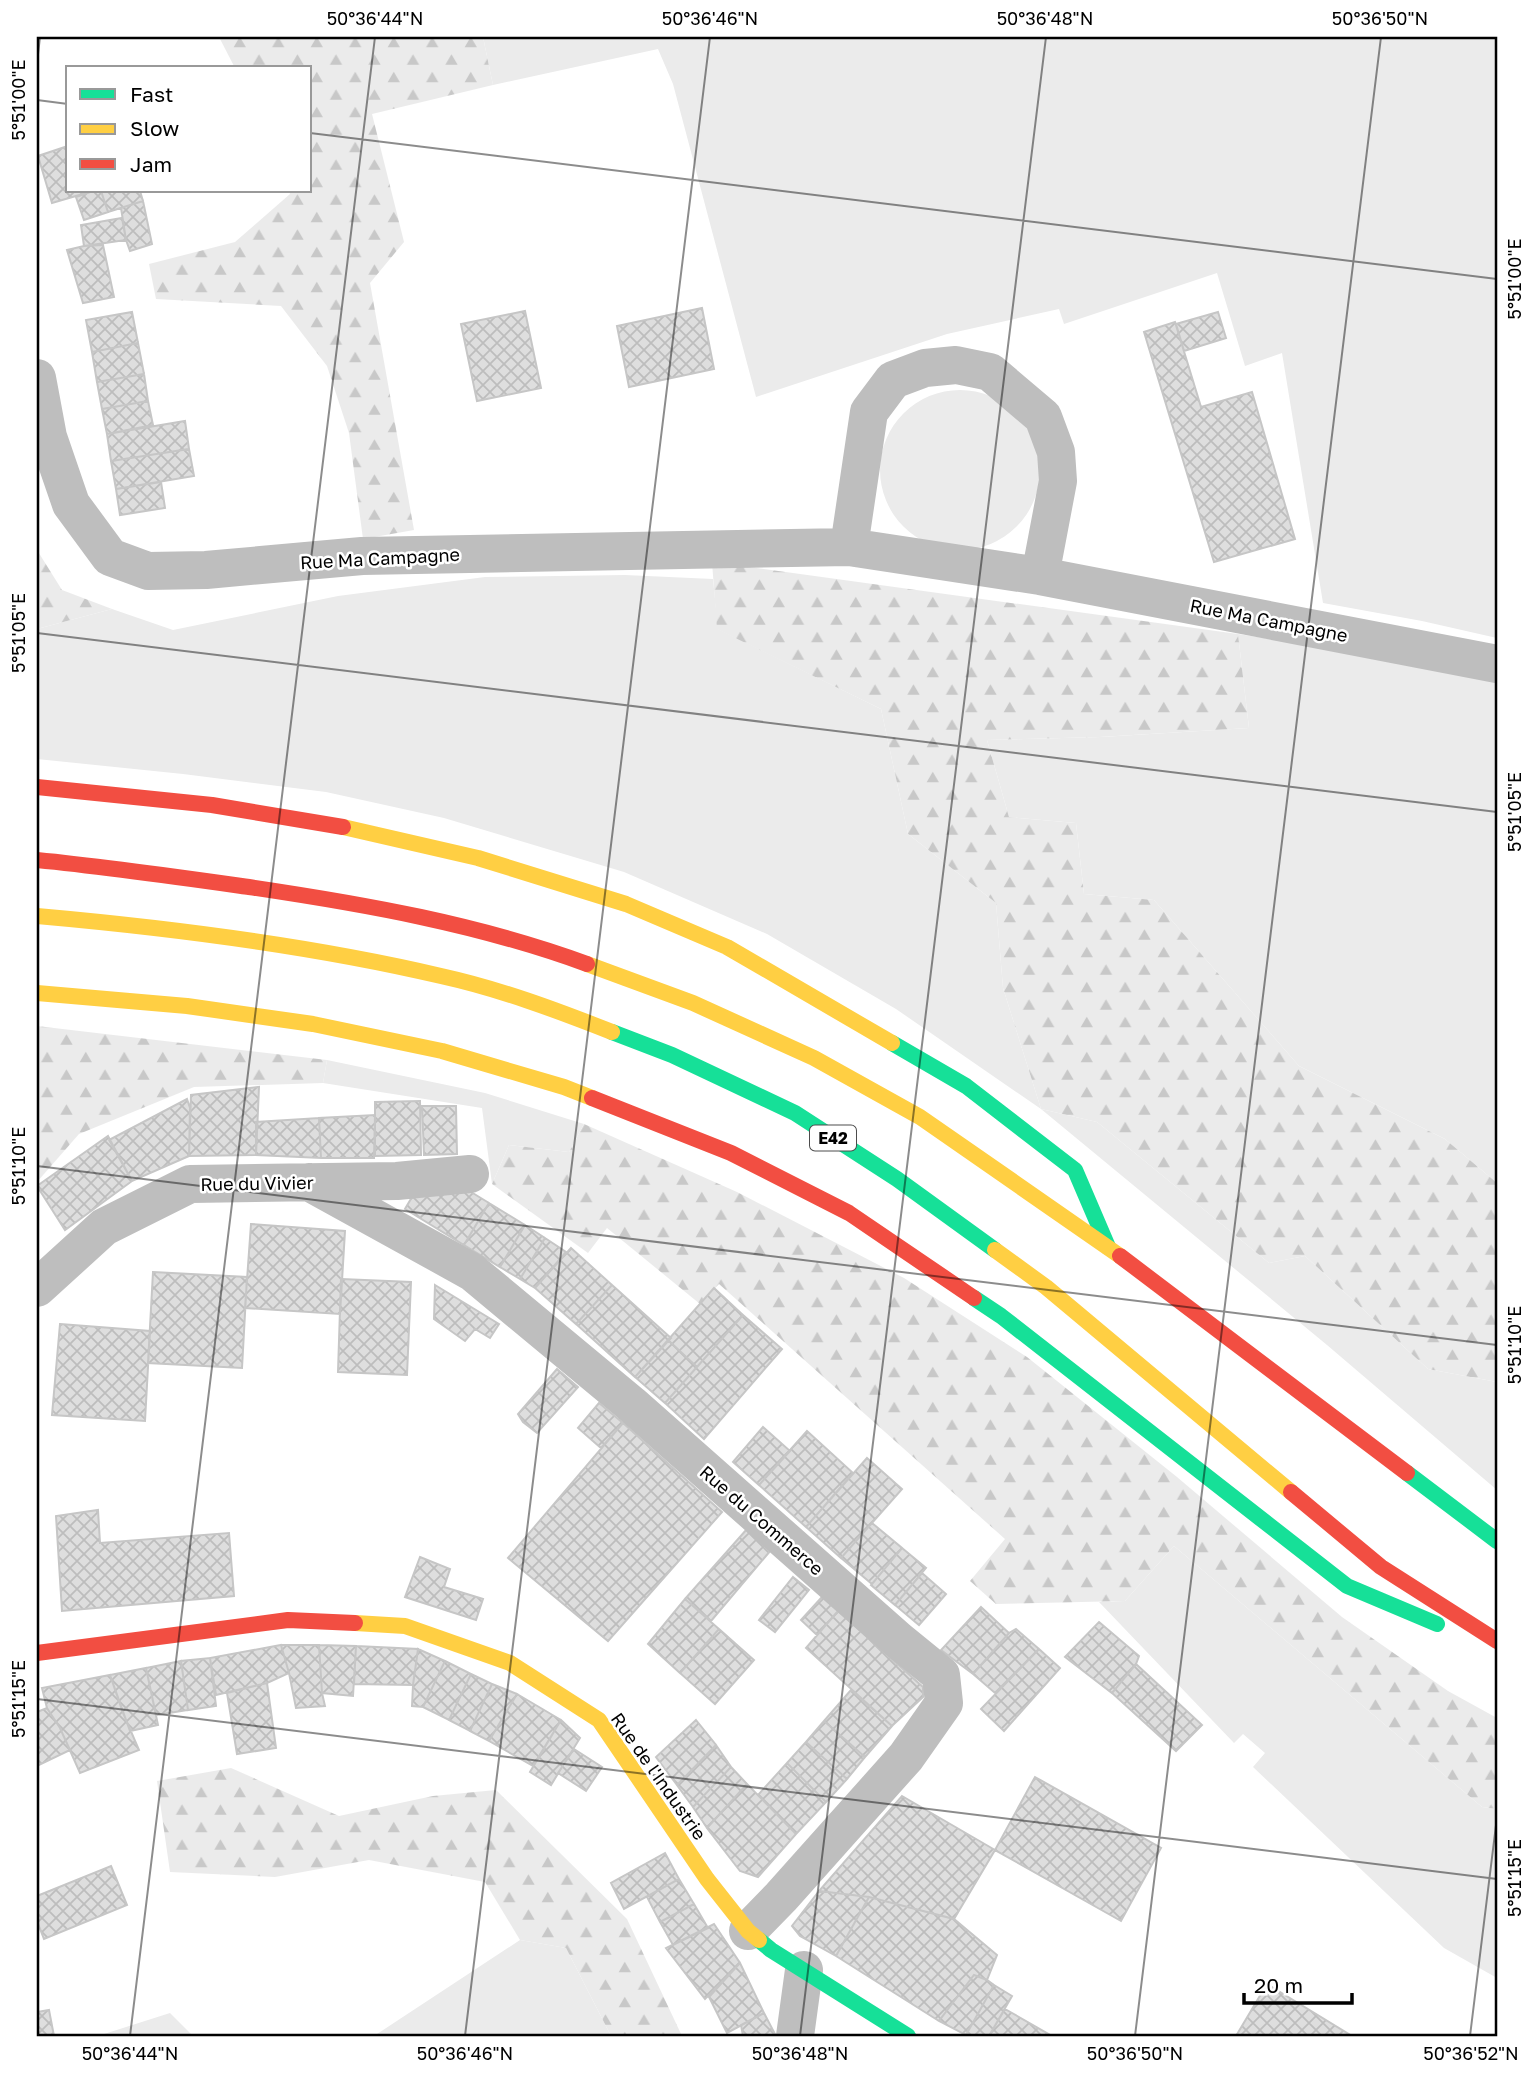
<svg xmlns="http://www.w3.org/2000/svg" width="1534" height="2073" font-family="'Golos Text',sans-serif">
<defs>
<pattern id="forest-firs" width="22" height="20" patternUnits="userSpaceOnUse" patternTransform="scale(1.75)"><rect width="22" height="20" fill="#ebebeb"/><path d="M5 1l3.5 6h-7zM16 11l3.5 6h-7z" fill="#c8c8c8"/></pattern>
<pattern id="building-cross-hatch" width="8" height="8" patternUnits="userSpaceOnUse" patternTransform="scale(1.75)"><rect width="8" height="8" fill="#dedede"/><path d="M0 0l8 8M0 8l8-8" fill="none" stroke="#bdbdbd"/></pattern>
</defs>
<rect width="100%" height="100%" fill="#fff"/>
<path fill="#ebebeb" d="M483,37h1014v601l-75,-17 -99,-18 -41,-250 -37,13 -28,-93 -153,51 -5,-15 -112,25 -191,63 -83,-313 -15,-35 -165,36z
M880 470a80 80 0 1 1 160 0a80 80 0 1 1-160 0Z
M625,575l88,4 5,50 163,80 27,125 88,69 7,85 38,121 56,13 172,141 36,-7 123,113 69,13v108l-170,-145 -286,-236 -145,-100 -129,-75 -143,-62 -180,-54 -118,-26 -143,-18 -146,-15v-130l75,-20 61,21 165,-34 147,-19z
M1238,634l108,17 151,29v503l-52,-44 -146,-73 -145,-166 -70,-6 -8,-71 -67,-6 -22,-77 114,-3 148,-9z
M327,1060l158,33 99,31 -15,28 -60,-7 -17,39 -10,-76 -159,-25z
M1174,1546l308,261 15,2v169l-53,-30 -191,-181 12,-14 -22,-19 -9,9 -135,-141 26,-1z
M520,1940l46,8 45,88h-237z
M170,2013l23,23h-92v-1z"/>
<path fill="url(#forest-firs)" d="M219,37h264l10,48 -121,29 32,128 -34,41 44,247 -51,9 -14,-106 -22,-67 -46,-60 -125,-7 -7,-35 86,-22 55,-48 -1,-3h21v-123h-75z
M37,550l25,40 50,19 -75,20z
M712,562l526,72 11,94 -149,9 -113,3 22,77 67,6 8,71 70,6 145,166 146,73 52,44v199l-69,-13 -123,-113 -36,7 -172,-141 -56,-13 -38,-121 -7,-85 -88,-69 -27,-125 -164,-80z
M37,1026l290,34 -4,23 -129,4 -115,47 -42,48z
M584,1124l153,68 167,86 123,79 150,120 165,140 106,74 49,27v91l-15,-2 -308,-261 -49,55 -129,3 -26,-23 35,-42 -286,-255 -19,20 -93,-76 -19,25 -96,-69 17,-39 60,7z
M231,1768l108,48 94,-20 63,-6 131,129 55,117h-71l-45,-88 -46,-8 -35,-58 -116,-22 -94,17 -105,-5 -13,-91z"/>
<path fill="url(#building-cross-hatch)" stroke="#c6c6c6" stroke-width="2" d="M68,146v45h25l-41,12 -14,-47z
M93,191h8l7,21 -24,8 -8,-23z
M101,191h39l3,10 -35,11z
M143,201l9,43 -22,7 -4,-11 -5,-32z
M122,218l4,22 -42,6 -3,-21z
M103,245l11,52 -31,6 -16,-53 17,-4z
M702,308l12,61 -85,18 -12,-61z
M525,311l16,77 -64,13 -16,-77z
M132,312l6,31 -46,9 -6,-32z
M1218,312l8,26 -42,13 -8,-27z
M1175,322l26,85 51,-15 43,147 -81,23 -70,-230z
M138,343l6,31 -47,8 -5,-30z
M144,374l4,27 -46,8 -5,-27z
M148,401l5,24 -46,9 -5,-25z
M185,421l4,28 -78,12 -4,-27z
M189,449l5,27 -78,13 -5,-28z
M161,482l4,26 -45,7 -4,-26z
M259,1087l-3,68 -67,1 2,-61z
M187,1099l3,9 -1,48 -57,25 -23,-41z
M420,1101l1,54 -46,1v-54z
M422,1106h34l1,48 -33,1z
M375,1115l-1,43h-53l-2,-40z
M319,1118l2,40 -65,-3v-33z
M108,1136l24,45 -67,49 -28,-44z
M458,1184l31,19 -25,42 -59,-36 10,-17z
M489,1203l36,22 -25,42 -36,-22z
M251,1224l94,7 -5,83 -95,-6z
M525,1225l20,13 -25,41 -20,-12z
M545,1238l21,14 -31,36 -15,-9z
M571,1248l41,37 -36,39 -41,-36z
M153,1272l94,5 -5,91 -94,-5z
M341,1279l70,3 -4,93 -69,-3z
M435,1285l64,39 -9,14 -15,-9 -10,12 -31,-22z
M612,1285l59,53 -36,39 -59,-53z
M714,1288l29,27 -46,52 -29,-27z
M743,1315l39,34 -78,90 -39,-36z
M60,1324l90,7 -5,90 -93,-6z
M668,1340l29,27 -32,36 -30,-26z
M557,1369l21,18 -41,46 -14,-11 -5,-8z
M599,1403l24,20 -22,25 -23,-20z
M623,1423l99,89 -114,129 -100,-83z
M763,1427l27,24 -31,34 -26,-23z
M807,1431l46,42 -47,54 -47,-42z
M867,1458l35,31 -61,69 -35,-31z
M98,1510l2,33 129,-10 5,63 -172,15 -6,-95z
M872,1523l30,25 -30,36 -31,-26z
M747,1529l24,21 -60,71 -26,-22z
M902,1548l24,20 -31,37 -24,-20z
M420,1557l30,12 -6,18 39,12 -7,21 -71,-23z
M922,1573l24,21 -27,31 -24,-20z
M793,1577l16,13 -34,42 -16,-12z
M822,1597l16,14 -21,24 -16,-15z
M685,1599l34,30 -39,44 -32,-29z
M981,1607l28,26 -36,41 -32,-24z
M838,1611l85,76v10l-31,29 -86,-78z
M1099,1622l40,34 -3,8 -24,29 -47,-36z
M719,1629l35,31 -39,44 -35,-31z
M1016,1629l23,20 -44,44 -22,-19 36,-41z
M281,1645l8,28 -22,10 -51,12 -6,-37z
M281,1645h38l3,48 3,13 -29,2 -7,-35z
M319,1645l37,1 -3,50 -31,-3z
M356,1646l62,3 -5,36 -59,-1z
M418,1649l27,12 -22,46 -11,-1 1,-21z
M1039,1649l21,19 -56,63 -23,-22z
M210,1658l6,48 -28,4 -7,-49z
M181,1661l7,49 -32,5 -10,-47z
M445,1661l26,13 -22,46 -26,-13z
M1136,1664l66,61 -26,26 -64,-58z
M146,1668l12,57 -28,6 -20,-56z
M471,1674l21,10 -22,47 -21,-11z
M110,1675l13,38 16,37 -59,23 -20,-45 -13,-20 -5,-20z
M267,1683l9,65 -39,6 -10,-61z
M492,1684l25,10 -28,47 -19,-10z
M851,1690l41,36 -27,31 -41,-36z
M517,1694l44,26 -28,46 -44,-25z
M47,1708l13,20 10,22 -33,16v-54z
M561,1720l19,18 -29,47 -21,-13z
M696,1720l20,25 -39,40 -21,-28z
M824,1721l41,36 -18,22 -41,-37z
M806,1742l41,37 -21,23 -39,-39z
M716,1745l15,22 -38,40 -16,-22z
M574,1749l28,18 -16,24 -28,-18z
M787,1763l39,39 -30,32 -38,-39z
M731,1767l16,17 -40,44 -14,-21z
M1035,1777l126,71 -40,73 -126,-71z
M747,1784l49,50 -38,43 -18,-6 -33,-43z
M902,1796l93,54 -41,69 -85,-22 -50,-6z
M665,1853l14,26 -55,30 -13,-26z
M111,1866l16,39 -83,34 -7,-18v-25z
M679,1879l15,25 -34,18 -13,-25z
M819,1891l50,6 -33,59 -36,-20 -8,-10z
M869,1897l85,22 43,36 -10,25 -13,-5 -35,46 -103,-65z
M694,1904l14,24 -35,17 -13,-23z
M714,1924l26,39 -35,36 -39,-51z
M740,1963l24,50 -37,20 -18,-36z
M974,1975l13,5 7,5 -28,50 -27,-14z
M1267,1984l85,52h-116z
M994,1985l18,11 -23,40h-21l-2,-1z
M1005,2009l47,27h-63z
M49,2010l5,26h-17v-24z
M764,2013l12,23h-33l-2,-11z"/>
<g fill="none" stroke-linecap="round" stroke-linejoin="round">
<path stroke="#bebebe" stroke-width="38" d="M37,378l11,59 23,67 39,53 38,14 58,-1 156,-14 487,-9 191,29 457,88
M849,547l20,-135 24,-32 32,-12 31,-3 34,7 53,45 13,35 2,29 -18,95
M309,1182l163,90 159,132 267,236 43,35 3,28 -38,54 -125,140 -33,34
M37,1288l67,-61 86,-43 207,-3 73,-7
M795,2036l9,-66"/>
<path stroke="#16e098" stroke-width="16" d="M612,1032l60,23 123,58 102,66 98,71
M892,1043l74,43 109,84 33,77
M974,1298l27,18 346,270 90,38
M1407,1473l90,68
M759,1940l12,10 137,86"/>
<path stroke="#ffcf43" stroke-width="16" d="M343,827l135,31 148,46 101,43 165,96
M37,916c135,12 272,29 404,60 59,13 115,34 171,56
M587,964l106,39 121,55 106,59 200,139
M37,993l150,13 126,18 129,27 122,36 28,11
M995,1250l51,37 245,205
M355,1623l50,3 105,37 89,57 108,159 41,52 11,9"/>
<path stroke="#f24e42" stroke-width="16" d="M37,787l175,18 131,22
M37,860c71,7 141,17 212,27 115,17 229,37 338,77
M592,1098l139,55 118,60 125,85
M1120,1256l287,217
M1291,1492l90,75 116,74
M37,1653l251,-33 67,3"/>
</g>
<path fill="none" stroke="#000" stroke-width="2" stroke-opacity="0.45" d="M37,63l3,-26M37,100l31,4M310,133l1187,146M37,633l1460,179M37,1166l1460,179M37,1699l1460,180M130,2036l245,-1999M465,2036l245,-1999M800,2036l246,-1999M1135,2036l246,-1999M1470,2036l27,-219"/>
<g text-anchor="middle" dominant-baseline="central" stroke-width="5" stroke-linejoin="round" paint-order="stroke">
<rect fill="#fff" stroke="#4c4c4c" stroke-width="2" x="810" y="1125.5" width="46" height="25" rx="5"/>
<g font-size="16" font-weight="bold" fill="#000">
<text x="833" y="1138">E42</text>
</g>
<g font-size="18" fill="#000" stroke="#fff">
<text transform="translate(380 558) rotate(-3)">Rue Ma Campagne</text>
<text transform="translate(1269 620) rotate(11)">Rue Ma Campagne</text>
<text transform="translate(257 1183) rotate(-1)">Rue du Vivier</text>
<text transform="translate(762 1520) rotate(41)">Rue du Commerce</text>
<text transform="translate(659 1776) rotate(55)">Rue de l'Industrie</text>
</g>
</g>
<rect width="1534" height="2073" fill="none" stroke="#ffffff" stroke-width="77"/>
<rect x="66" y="66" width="245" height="126" fill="#ffffff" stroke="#999999" stroke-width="2"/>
<rect x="80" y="89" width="35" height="10" fill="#16e098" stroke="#999999" stroke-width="2"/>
<text x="130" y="102" font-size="21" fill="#000000">Fast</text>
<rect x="80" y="124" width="35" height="10" fill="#ffcf43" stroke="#999999" stroke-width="2"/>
<text x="130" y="136" font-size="21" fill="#000000">Slow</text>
<rect x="80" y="159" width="35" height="10" fill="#f24e42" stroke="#999999" stroke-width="2"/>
<text x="130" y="172" font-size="21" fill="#000000">Jam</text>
<path d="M1244 1993v10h108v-10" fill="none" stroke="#000000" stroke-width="3.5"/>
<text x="1254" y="1993" font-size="21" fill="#000000" stroke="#ffffff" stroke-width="5" paint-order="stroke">20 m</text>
<rect x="38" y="38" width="1458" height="1997" fill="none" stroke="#000" stroke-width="2.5"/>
<g font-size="18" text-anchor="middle" fill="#000">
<text x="375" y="25">50°36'44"N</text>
<text x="710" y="25">50°36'46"N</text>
<text x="1045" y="25">50°36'48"N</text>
<text x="1380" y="25">50°36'50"N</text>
<text transform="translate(19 100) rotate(-90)" y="6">5°51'00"E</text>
<text transform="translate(1515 279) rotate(-90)" y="6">5°51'00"E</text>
<text transform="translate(19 633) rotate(-90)" y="6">5°51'05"E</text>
<text transform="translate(1515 812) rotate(-90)" y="6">5°51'05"E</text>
<text transform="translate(19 1166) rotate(-90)" y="6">5°51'10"E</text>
<text transform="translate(1515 1345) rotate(-90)" y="6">5°51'10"E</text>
<text transform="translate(19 1699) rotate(-90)" y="6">5°51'15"E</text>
<text transform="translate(1515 1878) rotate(-90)" y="6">5°51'15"E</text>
<text x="130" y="2060">50°36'44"N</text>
<text x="465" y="2060">50°36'46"N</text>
<text x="800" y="2060">50°36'48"N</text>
<text x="1135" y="2060">50°36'50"N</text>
<text x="1471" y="2060">50°36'52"N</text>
</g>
</svg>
